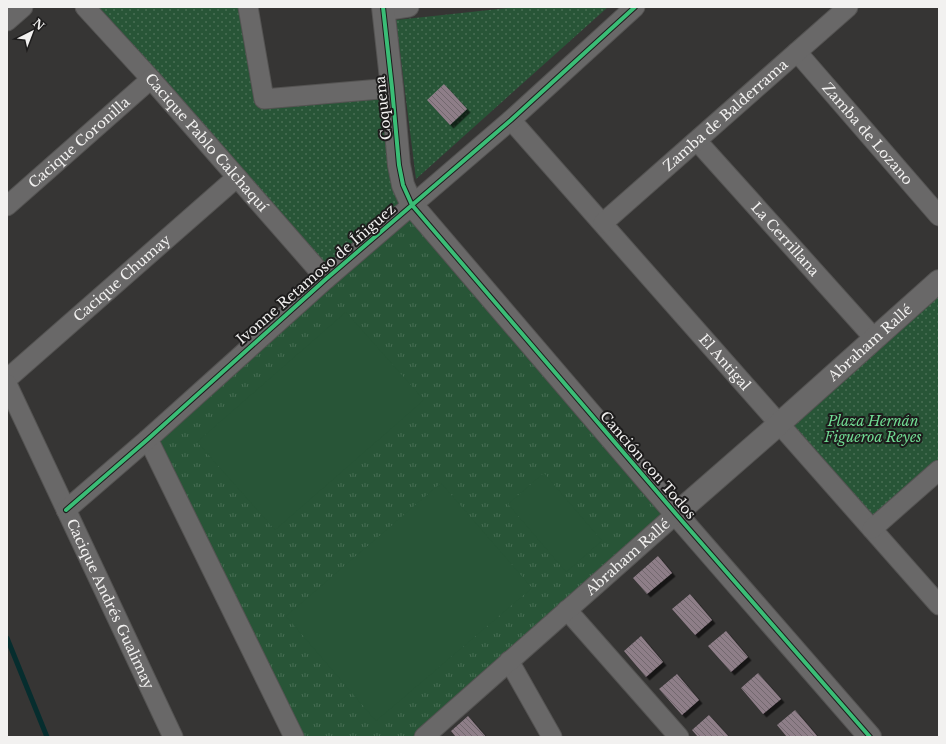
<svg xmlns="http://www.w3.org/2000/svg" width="946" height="744" font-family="'Libre Baskerville',serif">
<defs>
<pattern id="grass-tufts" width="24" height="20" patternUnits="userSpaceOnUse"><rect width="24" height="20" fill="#285537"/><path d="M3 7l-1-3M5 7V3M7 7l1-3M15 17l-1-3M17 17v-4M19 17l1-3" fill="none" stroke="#486e54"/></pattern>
<pattern id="park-dots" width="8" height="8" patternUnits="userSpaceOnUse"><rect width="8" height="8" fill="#285537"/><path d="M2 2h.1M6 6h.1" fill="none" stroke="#486e54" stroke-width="1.8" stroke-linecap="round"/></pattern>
<pattern id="building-back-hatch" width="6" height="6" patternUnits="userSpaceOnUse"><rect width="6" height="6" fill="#8e7e88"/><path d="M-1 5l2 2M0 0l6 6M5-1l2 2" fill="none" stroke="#72686e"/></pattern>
<filter id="shadow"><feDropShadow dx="3.5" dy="3.5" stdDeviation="0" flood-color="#0009"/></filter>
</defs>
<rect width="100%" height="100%" fill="#363534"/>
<path fill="url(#grass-tufts)" d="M412,206l263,307 -252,224h-129l-145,-298z"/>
<path fill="url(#park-dots)" d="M86,7h160l17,94 128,-11 19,115 -84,72z
M517,7h91l-192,172 -20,-159z
M939,283v187l-67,58 -92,-104z"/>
<path fill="#285537" d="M346,312l78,88 -149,130 -78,-88z
M544,473l58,68 -36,31 -58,-68z
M441,483l91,105 -156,133 -90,-105z"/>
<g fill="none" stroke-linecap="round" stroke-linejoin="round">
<path stroke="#062d2e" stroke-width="5" d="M7,638l40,99"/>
</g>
<path fill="url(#building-back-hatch)" filter="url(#shadow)" d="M444,84l23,25 -17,16 -23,-25z
M658,556l14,17 -25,21 -14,-16z
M690,594l22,26 -17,15 -23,-26z
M726,631l22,26 -17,15 -23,-26z
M641,636l22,26 -17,15 -22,-26z
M758,673l23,26 -18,15 -22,-26z
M677,674l22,26 -17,15 -23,-26z
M795,710l22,26 -1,1h-29l-10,-12z
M709,715l20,22h-31l-6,-7z
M468,716l18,21h-30l-5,-6z"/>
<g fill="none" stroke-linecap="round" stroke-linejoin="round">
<defs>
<g id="minor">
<path id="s1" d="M85,7l66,72 175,200"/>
<path d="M248,7l16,92 128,-11"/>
<path d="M383,11l26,-4"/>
<path d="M7,21l16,-14"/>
<path id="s2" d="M797,52l142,164"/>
<path id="s3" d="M511,120l428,485"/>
<path id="s4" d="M697,141l177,197"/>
<path id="s5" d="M7,206l144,-127"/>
<path id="s6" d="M603,223l245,-216"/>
<path id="s7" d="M7,379l229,-201"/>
<path id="s8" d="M7,384l166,353"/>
<path d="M148,439l146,298"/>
<path d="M66,510l82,-71 178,-160 185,-159 124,-113"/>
<path d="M872,529l67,-59"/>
<path d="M567,610l112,127"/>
<path d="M509,661l43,76"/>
<path id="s9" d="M424,737l252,-223"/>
</g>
<g id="tertiary">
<path d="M383,7l9,81 7,77 4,20 9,20 264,309 194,223"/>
<path id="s10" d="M676,514l103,-90 160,-143"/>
</g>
</defs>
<use href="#minor" stroke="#545352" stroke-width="21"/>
<use href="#tertiary" stroke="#545352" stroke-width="24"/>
<use href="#minor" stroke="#696868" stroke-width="19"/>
<use href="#tertiary" stroke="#696868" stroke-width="22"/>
<defs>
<path id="cycleway" d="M383,7l9,81 7,77 4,20 9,20 264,309 194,223
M66,510l82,-71 178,-160 185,-159 124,-113"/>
</defs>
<use href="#cycleway" stroke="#1d1c1c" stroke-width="6"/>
<use href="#cycleway" stroke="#3abd76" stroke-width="4"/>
</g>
<g text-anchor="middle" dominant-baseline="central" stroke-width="4" stroke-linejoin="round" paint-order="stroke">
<g font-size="14" fill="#f2f1f0" stroke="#1d1c1c">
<text transform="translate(383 108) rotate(-96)">Coquena</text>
<text stroke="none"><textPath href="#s6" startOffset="163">Zamba de Balderrama</textPath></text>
<text stroke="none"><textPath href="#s2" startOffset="108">Zamba de Lozano</textPath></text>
<text stroke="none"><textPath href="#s5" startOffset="96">Cacique Coronilla</textPath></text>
<text stroke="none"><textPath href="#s1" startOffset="182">Cacique Pablo Calchaquí</textPath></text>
<text stroke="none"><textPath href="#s4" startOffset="132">La Cerrillana</textPath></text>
<text transform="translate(316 274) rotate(-41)">Ivonne Retamoso de Íñiguez</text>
<text stroke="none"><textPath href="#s7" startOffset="153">Cacique Chumay</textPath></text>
<text stroke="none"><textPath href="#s10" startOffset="259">Abraham Rallé</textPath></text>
<text stroke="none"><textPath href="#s3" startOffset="323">El Antigal</textPath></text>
<text transform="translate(648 465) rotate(49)">Canción con Todos</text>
<text stroke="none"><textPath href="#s9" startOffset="272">Abraham Rallé</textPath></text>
<text stroke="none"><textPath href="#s8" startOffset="243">Cacique Andrés Gualimay</textPath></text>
</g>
<g font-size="14" font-style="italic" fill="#70da92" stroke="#1d1c1c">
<text x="873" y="421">Plaza Hernán<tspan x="873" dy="16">Figueroa Reyes</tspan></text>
</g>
</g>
<rect width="946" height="744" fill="none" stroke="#f2f1f0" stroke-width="16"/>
<g transform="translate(32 32) rotate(42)" stroke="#1d1c1c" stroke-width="3" paint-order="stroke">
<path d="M0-3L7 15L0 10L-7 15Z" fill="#f2f1f0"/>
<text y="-6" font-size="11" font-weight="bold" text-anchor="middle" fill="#f2f1f0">N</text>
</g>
</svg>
